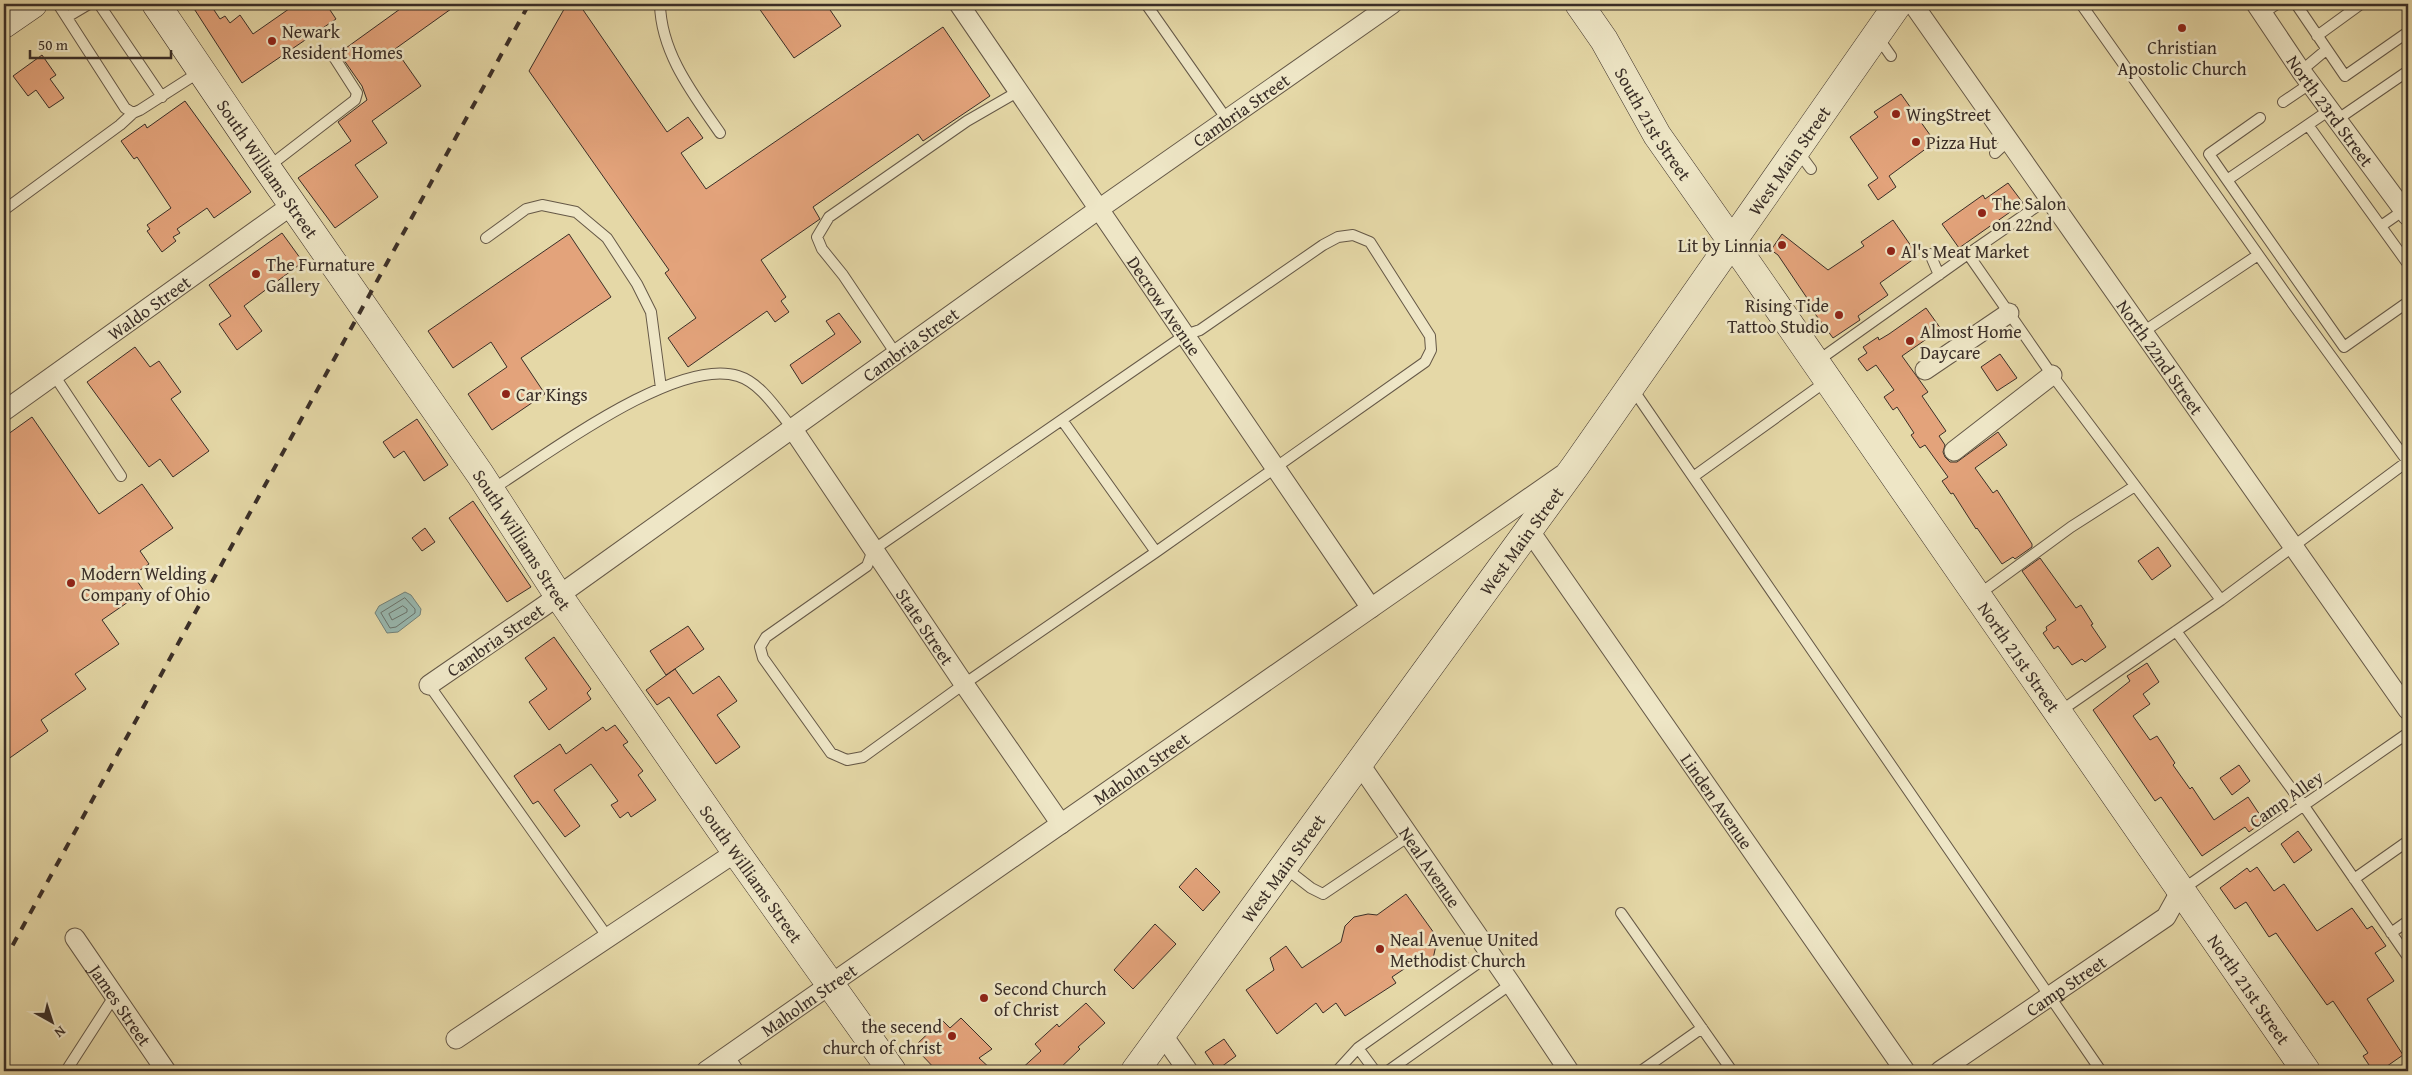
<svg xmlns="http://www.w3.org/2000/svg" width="2412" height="1075" font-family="'Gentium Book Plus',serif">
<rect width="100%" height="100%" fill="#e5d8a7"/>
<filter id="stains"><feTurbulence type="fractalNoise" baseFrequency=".004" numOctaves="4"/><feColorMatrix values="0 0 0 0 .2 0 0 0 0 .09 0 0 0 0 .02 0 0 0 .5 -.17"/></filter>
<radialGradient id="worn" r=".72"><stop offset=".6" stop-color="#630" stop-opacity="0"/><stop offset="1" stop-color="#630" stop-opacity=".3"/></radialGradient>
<path fill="#98b8b0" stroke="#728179" d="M405,592l6,3 10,14 -1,6 -22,17 -11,1 -12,-20 4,-7z"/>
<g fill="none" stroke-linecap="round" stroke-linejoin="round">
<path stroke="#69736c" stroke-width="1" d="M405,598l10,11v4l-19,14 -6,1 -9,-15z
M403,606l4,3v3l-15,8 -3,-6z"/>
</g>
<path fill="#e3a37b" stroke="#3a2e27" d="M191,4h19l10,15 5,-3 5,7 10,-8 13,19 43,-30h30l10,15 -94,64z
M407,4h51l-63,45 26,37 -49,35 15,22 -32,22 23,32 -43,31 -37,-50 53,-37 -13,-19 29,-22 -5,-14 -23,-33z
M567,4h12l88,128 21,-15 15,21 -22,15 25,36 237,-162 47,69 -67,45 -5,-7 -105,73 7,12 -59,41 25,37 -5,4 8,11 -14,10 -8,-11 -79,56 -20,-29 28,-20 -31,-45 4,-3 -140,-199z
M756,4h70l15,22 -47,32z
M42,55l14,20 -6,4 14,19 -15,10 -13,-18 -8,6 -15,-20z
M1901,94l34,48 -46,34 7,11 -18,13 -10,-15 10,-7 -28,-41 28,-20 -4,-5z
M185,101l66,91 -37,26 -7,-10 -30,21 3,4 -7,4 3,4 -14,11 -15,-21 3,-2 -3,-4 24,-17 -34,-51 -3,2 -3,-4 -10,-14 24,-17 2,4z
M2008,183l15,20 -64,45 -17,-24 41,-29 2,4z
M1893,220l25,36 -38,27 8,12 -30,21 2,4 -27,18 -29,-39 3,-1 -29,-43 -7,-5 11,-16 46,36 36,-24 -3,-4z
M282,233l21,29 -59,44 18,25 -25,19 -18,-26 12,-8 -22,-31z
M569,234l42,63 -90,61 24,36 -53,36 -24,-36 39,-27 -16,-25 -38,26 -25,-37z
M1926,308l15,21 -39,27 26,36 -6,4 24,35 -7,5 6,9 -2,7 2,5 5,5h7l41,-30 9,13 -32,23 18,25 4,-3 35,54v3l-17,12 -2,-2 -11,7 -25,-36 -1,1 -23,-36 -2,1 -9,-13 6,-4 -23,-32 -5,3 -9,-13 3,-2 -17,-26 -4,3 -9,-13 10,-7 -18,-25 -9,6 -9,-12 9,-6 -4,-6 15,-10 1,3 10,-6z
M839,313l22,29 -59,42 -12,-19 45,-31 -9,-13z
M135,347l15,20 9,-6 22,31 -10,7 38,52 -36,26 -13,-18 -11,8 -62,-85z
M2000,354l17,24 -20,13 -16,-24z
M32,417l67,97 43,-30 31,44 -33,23 9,13 -16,11 11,16 -42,29 17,24 -44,30 11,15 -45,31 7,11 -44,31v-325z
M417,419l31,46 -24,16 -20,-30 -10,7 -11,-16z
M473,501l58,86 -24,15 -58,-84z
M425,528l10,14 -13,9 -10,-13z
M2158,547l13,19 -19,14 -14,-19z
M2040,558l36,50 5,-3 12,19 -2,1 15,22 -21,15 -3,-3 -10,6 -14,-19 -4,3 -11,-16 4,-3 -1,-3 10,-7 -34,-49z
M688,626l16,23 -38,26 -16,-24z
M554,637l37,52 -4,4 4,6 -42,31 -20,-28 18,-13 -22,-31z
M2147,663l12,19 -16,12 7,10 -17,12 17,24 7,-4 18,27 -2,2 17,24 2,-2 22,33 34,-23 16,24 -15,11 -4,-5 -43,29 -41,-59 -6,4 -62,-91 37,-29 -3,-5z
M675,669l18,25 26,-18 18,25 -20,14 23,32 -24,17 -47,-67 -12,8 -11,-15z
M615,725l13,17 -5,3 20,26 -5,4 18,25 -25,17 -3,-5 -8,6 -9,-13 7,-4 -27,-37 -37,26 26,36 -15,11 -27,-36 -5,3 -19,-28 46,-32 6,10 37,-27 3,4z
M2239,765l11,16 -18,14 -12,-17z
M2298,831l14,19 -18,13 -13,-19z
M2257,867l17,24 10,-7 33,47 35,-23 15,21 5,-3 14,20 -11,7 19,28 -27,18 36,56 -23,16h-7l-10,-15 5,-3 -35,-52 -6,4 -51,-72 -7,4 -23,-35 -11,7 -15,-21 27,-20 3,4z
M1196,868l24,24 -17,19 -24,-24z
M1406,894l28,39 -4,3 6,9 -3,14 -12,8 -11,-2 -18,12 4,6 -51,33 -9,-13 -13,10 -7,-10 -39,31 -31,-44 28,-20 -4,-12 16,-12 16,22 39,-26 4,-16 9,-9 14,-3 9,1z
M1155,924l21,20 -43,45 -19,-19z
M1086,1003l19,20 -27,24 2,2 -23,22h-38l22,-20 -6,-7 22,-20 2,3z
M961,1018l31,31 -13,9 14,13h-56l-17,-18 2,-1 -6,-7 26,-25 8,8z
M1224,1039l12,17 -19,14 -12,-18z"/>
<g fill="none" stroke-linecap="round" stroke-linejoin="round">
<defs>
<path id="lane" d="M58,4l67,104 8,5 7,-3 61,-39
M99,4l63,93
M660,4c1,49 33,90 60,129
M1146,4l82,117
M2081,4l212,300 115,158
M2296,4l49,72 63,-44
M2407,4l1,2
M2263,13l14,-9
M67,17l22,-13
M1877,36l14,20
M2317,36l44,-32
M2301,71l25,-21
M2283,102l28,-19
M2331,109l-104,71 117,167 64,-45
M2338,119l70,-48
M2308,125l100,139
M1797,150l14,19
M1995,153l14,-13
M268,167l87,-67 2,-7 -25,-39
M2227,180l-18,-26 51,-36
M4,210l116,-85 13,-12
M2381,226l23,-16
M1353,235l17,7 60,94 1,14 -6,12 -269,190 -192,132 -101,73 -16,3 -16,-7 -68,-95 -3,-11 6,-10 101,-71 6,-16 312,-215 15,-5 123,-85 15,-8z
M486,238l40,-29 16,-4 34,7 31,26 30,46 14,28 10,76
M1930,254l9,21
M1968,254l81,-56
M2143,332l115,-77
M896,354l-53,-79 -21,-26 -5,-12 12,-20 138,-96 52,-30
M1816,362l152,-108 84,121 169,225
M54,375l67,101
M1632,388l469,683
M1062,420l94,132
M1693,477l135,-97
M491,490c53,-33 185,-134 247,-114 23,7 39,34 54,52
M1978,595l93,-68 64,-41
M2176,631l128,175 104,151
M429,685l180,254
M2059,712l162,-112 187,-139
M1284,867l27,21 12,6 86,-58
M2354,879l54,-38
M2183,889l225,-156
M1621,913l111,158
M2391,933l17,-12
M1358,1048l17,23
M729,1056l10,15
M66,1071l49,-76
M1337,1071l21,-23 133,-94
M1388,1071l123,-87
M1641,1071l61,-43"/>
<g id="street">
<path id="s1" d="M959,4l412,604"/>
<path id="s2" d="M1913,4l495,706"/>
<path id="s3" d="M2256,4l45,67 107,145"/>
<path d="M1925,370l84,-57"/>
<path id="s4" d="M4,411l288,-206"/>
<path id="s5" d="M792,428l172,256 97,140"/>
<path d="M1954,451l98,-76"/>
<path id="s6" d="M1529,530l376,541"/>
<path id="s7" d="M429,685l115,-79 555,-397 293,-205"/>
<path id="s8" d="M1359,763l152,221 58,87"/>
<path id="s9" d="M75,938l91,133"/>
<path d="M1162,1034l26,37"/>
<path d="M456,1039l280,-187"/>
<path id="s10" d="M706,1071l856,-596"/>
<path id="s11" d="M1940,1071l226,-154 15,-27"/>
</g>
<g id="secondary">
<path id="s12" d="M156,4l111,164 213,306 78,121 178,257 156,219"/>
<path id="s13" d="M1579,4l25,36 53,95 90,128 559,808"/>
<path d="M4,24l29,-20"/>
<path id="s14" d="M1135,1071l441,-606 322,-461"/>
</g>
</defs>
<use href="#lane" stroke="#655847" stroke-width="12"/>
<use href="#street" stroke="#655847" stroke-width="21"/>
<use href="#secondary" stroke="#3a2e27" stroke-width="29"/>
<use href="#lane" stroke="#eee6c6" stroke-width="10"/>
<use href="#street" stroke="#eee6c6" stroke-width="19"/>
<use href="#secondary" stroke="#eee6c6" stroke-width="28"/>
<path stroke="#3a2e27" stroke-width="4" stroke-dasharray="9 9" stroke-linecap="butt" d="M4,961l525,-957"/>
</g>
<g fill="#8f2418" stroke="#eee6c6" stroke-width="2">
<circle cx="2182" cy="28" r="5"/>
<circle cx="272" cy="41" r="5"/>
<circle cx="1896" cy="114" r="5"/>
<circle cx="1916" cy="142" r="5"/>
<circle cx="1982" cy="213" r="5"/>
<circle cx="1782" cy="245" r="5"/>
<circle cx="1891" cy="251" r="5"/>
<circle cx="256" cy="274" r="5"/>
<circle cx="1839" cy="315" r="5"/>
<circle cx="1910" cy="341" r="5"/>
<circle cx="506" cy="394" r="5"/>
<circle cx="71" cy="583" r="5"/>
<circle cx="1380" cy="949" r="5"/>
<circle cx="984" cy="998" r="5"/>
<circle cx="952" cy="1036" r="5"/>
</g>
<g text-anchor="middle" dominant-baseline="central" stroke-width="5" stroke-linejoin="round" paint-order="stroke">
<g font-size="18" fill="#3a2e27" stroke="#eee6c6" text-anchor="start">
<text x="282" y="31">Newark<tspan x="282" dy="21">Resident Homes</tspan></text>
<text x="2182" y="47" text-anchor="middle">Christian<tspan x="2182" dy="21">Apostolic Church</tspan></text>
<text x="1906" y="114">WingStreet</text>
<text x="1926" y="142">Pizza Hut</text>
<text x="1992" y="203">The Salon<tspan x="1992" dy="21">on 22nd</tspan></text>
<text x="1772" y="245" text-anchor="end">Lit by Linnia</text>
<text x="1901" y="251">Al's Meat Market</text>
<text x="266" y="264">The Furnature<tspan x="266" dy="21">Gallery</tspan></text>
<text x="1829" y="305" text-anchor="end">Rising Tide<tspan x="1829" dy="21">Tattoo Studio</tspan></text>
<text x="1920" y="331">Almost Home<tspan x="1920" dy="21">Daycare</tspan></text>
<text x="516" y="394">Car Kings</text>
<text x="81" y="573">Modern Welding<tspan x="81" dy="21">Company of Ohio</tspan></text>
<text x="1390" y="939">Neal Avenue United<tspan x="1390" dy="21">Methodist Church</tspan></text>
<text x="994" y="988">Second Church<tspan x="994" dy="21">of Christ</tspan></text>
<text x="942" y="1026" text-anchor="end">the secend<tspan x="942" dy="21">church of christ</tspan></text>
</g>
<g font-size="18" fill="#3a2e27" stroke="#eee6c6">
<text stroke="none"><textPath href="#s3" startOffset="130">North 23rd Street</textPath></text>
<text stroke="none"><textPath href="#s7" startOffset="995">Cambria Street</textPath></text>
<text stroke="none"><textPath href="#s13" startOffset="141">South 21st Street</textPath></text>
<text stroke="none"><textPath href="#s14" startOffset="1121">West Main Street</textPath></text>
<text stroke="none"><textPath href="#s12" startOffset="199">South Williams Street</textPath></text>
<text stroke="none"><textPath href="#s1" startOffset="365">Decrow Avenue</textPath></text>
<text stroke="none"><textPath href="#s4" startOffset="178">Waldo Street</textPath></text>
<text stroke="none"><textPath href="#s7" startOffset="590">Cambria Street</textPath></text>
<text stroke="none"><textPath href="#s2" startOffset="431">North 22nd Street</textPath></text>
<text stroke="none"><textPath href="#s12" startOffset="649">South Williams Street</textPath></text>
<text stroke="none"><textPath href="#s14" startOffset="656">West Main Street</textPath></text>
<text stroke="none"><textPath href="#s5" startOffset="239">State Street</textPath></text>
<text stroke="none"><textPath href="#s7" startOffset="80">Cambria Street</textPath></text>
<text stroke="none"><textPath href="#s13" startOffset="788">North 21st Street</textPath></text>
<text stroke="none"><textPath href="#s10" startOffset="530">Maholm Street</textPath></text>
<text transform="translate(2286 799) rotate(-35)">Camp Alley</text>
<text stroke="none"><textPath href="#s6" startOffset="330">Linden Avenue</textPath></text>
<text stroke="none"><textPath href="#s8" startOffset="126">Neal Avenue</textPath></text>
<text stroke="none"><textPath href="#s14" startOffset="251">West Main Street</textPath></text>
<text stroke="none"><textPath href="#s12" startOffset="1054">South Williams Street</textPath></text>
<text stroke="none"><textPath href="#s11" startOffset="152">Camp Street</textPath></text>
<text stroke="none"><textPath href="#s13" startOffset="1192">North 21st Street</textPath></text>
<text stroke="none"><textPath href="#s10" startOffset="125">Maholm Street</textPath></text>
<text stroke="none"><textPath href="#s9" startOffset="81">James Street</textPath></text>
</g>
</g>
<rect width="2412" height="1075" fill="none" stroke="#e5d8a7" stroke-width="20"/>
<rect x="5" y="5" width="2402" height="1065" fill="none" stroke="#3a2e27" stroke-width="2.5"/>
<rect x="10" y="10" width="2392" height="1055" fill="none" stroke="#3a2e27"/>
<g transform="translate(52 1022) rotate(141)" stroke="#eee6c6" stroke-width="4" paint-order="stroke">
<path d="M0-4L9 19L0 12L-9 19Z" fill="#3a2e27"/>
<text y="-8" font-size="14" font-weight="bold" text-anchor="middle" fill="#3a2e27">N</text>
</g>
<path d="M30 50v8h141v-8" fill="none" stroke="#3a2e27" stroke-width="2.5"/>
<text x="38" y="50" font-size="15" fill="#3a2e27" stroke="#eee6c6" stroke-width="4" paint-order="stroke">50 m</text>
<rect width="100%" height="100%" filter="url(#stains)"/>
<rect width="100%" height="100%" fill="url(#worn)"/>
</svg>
